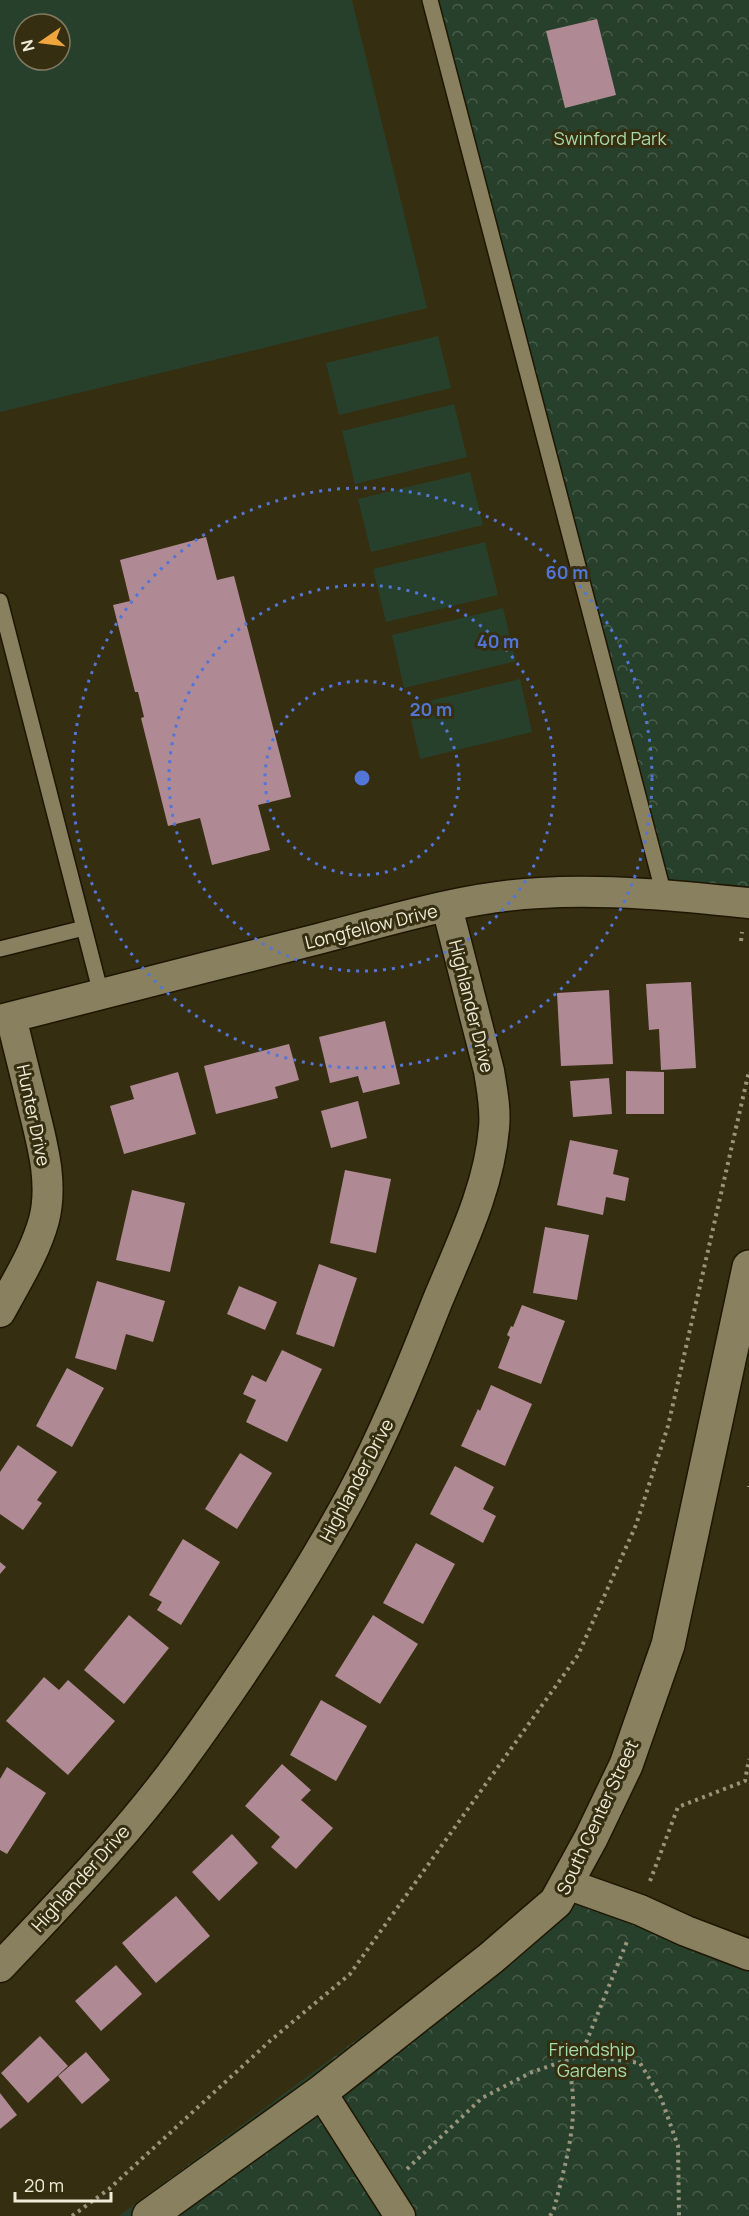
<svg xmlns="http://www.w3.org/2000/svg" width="749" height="2216" font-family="Manrope,sans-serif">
<defs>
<pattern id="park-crowns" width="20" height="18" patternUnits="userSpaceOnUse" patternTransform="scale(1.5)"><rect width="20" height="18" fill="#27402b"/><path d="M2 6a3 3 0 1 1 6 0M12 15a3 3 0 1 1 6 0" fill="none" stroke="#475c49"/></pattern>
</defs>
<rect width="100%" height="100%" fill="#362e10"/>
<path fill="url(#park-crowns)" d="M430,0h319v903l-85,-8z
M567,1884l182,64v268h-630z"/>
<path fill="#27402b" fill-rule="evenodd" d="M0,0h352l75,308 -427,104zM24,24h36v36h-36z
M438,336l13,52 -112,27 -13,-52z
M454,404l13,53 -112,27 -13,-53z
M470,472l13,53 -112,27 -13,-53z
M485,542l13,53 -112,27 -13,-53z
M503,608l13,53 -112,27 -12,-53z
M520,679l12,53 -112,27 -12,-53z"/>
<path fill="#af8a95" d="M597,19l19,76 -51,13 -19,-77z
M206,537l11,43 17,-4 57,221 -33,8 12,45 -58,15 -12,-47 -32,8 -27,-108 3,-1 -6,-25h-3l-22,-87 17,-4 -10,-41z
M691,982l5,86 -35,2 -2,-41 -10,1 -3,-46z
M609,990l4,74 -52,2 -4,-73z
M385,1021l15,63 -37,9 -5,-17 -28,7 -11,-46z
M289,1044l10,36 -24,7 3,11 -62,16 -12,-48z
M626,1071l38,1v42h-38z
M178,1072l18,62 -72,20 -14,-48 24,-7 -4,-13z
M609,1078l3,36 -39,3 -3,-36z
M358,1101l9,37 -36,10 -10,-37z
M570,1140l48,10 -5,24 16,4 -4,23 -19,-4 -3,18 -46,-10z
M345,1170l46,9 -15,74 -46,-10z
M132,1190l53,13 -15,69 -54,-12z
M545,1227l44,8 -12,65 -44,-7z
M319,1264l38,14 -23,69 -38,-13z
M97,1281l68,20 -12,41 -27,-8 -10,36 -41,-12z
M239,1286l38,16 -12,28 -38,-16z
M522,1305l43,16 -24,63 -43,-16 12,-31 -3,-2 4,-9 2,1z
M282,1350l40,19 -35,73 -41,-20 10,-22 -13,-6 9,-19 14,7z
M67,1368l37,20 -32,59 -36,-21z
M491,1385l41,19 -27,62 -44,-20 17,-37 2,2z
M18,1445l39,27 -20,28 5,3 -19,27 -23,-16v-42z
M240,1453l32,20 -35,56 -32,-20z
M455,1466l39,21 -11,22 13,7 -13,27 -53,-29z
M183,1539l37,23 -39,63 -24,-15 5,-8 -13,-7z
M416,1543l39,21 -32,60 -40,-21z
M0,1562l6,5 -6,7z
M129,1615l40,33 -45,56 -40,-34z
M373,1615l45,29 -38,60 -45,-28z
M44,1677l15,13 9,-10 47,41 -47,54 -62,-54z
M321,1700l46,26 -31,55 -46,-26z
M282,1764l29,26 -10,10 32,28 -37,41 -25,-22 9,-10 -35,-31z
M7,1767l39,26 -39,61 -7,-4v-71z
M232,1834l26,29 -39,38 -27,-29z
M176,1896l34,40 -54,47 -34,-40z
M116,1965l26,29 -41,37 -26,-30z
M40,2036l28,30 -40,37 -27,-30z
M86,2052l24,28 -28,24 -24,-28z
M0,2093l17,22 -17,14z"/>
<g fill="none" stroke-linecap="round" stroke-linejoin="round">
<defs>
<path id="lane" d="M430,0l234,895
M0,601l101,393
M0,949l84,-21"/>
<path id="street" d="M0,1020c106,-28 212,-54 318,-81 70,-18 149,-43 222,-46 70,-4 140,3 209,10
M0,1312c16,-30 35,-59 44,-92 10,-39 -3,-80 -12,-118 -7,-28 -14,-57 -21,-85
M567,1884l73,26 46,21 63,24
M0,1967c62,-66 126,-131 180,-205 61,-84 120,-173 170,-264 34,-63 61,-130 87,-196 23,-56 52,-113 57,-174 2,-19 -2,-38 -5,-57l-42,-164
M321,2092l79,124"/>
<path id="secondary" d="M149,2216l172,-124 170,-134 65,-56 35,-64 35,-73 42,-120 81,-378"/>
</defs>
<use href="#lane" stroke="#1e1600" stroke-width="18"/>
<use href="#street" stroke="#1e1600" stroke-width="33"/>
<use href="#secondary" stroke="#1e1600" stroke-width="36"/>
<path stroke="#9a947c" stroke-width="4" stroke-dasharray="3 4.5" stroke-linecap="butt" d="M741,941l1,-9
M749,1486v1
M650,1881l28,-74 67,-26 4,-22
M581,2055l59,8 21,35 17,48 1,70
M407,2169l75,-71 48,-25 51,-18 47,-116
M72,2216l37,-27 162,-149 79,-66 228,-319 58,-130 32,-99 81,-355
M550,2216l4,-7c12,-48 29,-100 12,-149"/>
<use href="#lane" stroke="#898060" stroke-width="15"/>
<use href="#street" stroke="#898060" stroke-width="30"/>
<use href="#secondary" stroke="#898060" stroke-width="33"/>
</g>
<g fill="none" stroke="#5276d8" stroke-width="3" stroke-dasharray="3 6">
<circle cx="362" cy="778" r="97"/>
<circle cx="362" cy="778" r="193"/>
<circle cx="362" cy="778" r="290"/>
</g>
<g text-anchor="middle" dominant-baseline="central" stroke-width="6" stroke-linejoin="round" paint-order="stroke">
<g font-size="18" fill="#a7dbae" stroke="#362e10">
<text x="610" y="138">Swinford Park</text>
<text x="592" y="2049">Friendship<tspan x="592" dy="21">Gardens</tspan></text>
</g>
<g font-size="18" fill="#f1ecda" stroke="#362e10">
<text transform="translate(371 926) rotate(-14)">Longfellow Drive</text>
<text transform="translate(472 1006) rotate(76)">Highlander Drive</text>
<text transform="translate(34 1115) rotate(78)">Hunter Drive</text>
<text transform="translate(356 1480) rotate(-62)">Highlander Drive</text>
<text transform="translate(597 1817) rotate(-65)">South Center Street</text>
<text transform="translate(80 1878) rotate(-48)">Highlander Drive</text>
</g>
</g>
<circle cx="362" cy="778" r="9" fill="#5276d8" stroke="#362e10" stroke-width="3"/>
<g font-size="18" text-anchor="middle" font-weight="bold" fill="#5276d8" stroke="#362e10" stroke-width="6" stroke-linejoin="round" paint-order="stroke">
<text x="567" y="579">60 m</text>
<text x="498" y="648">40 m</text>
<text x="431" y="716">20 m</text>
</g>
<g transform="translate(42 42) rotate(256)"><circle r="28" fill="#362e10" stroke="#817a61" stroke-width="1.5"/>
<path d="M0-4.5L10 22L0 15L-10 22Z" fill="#f0a63e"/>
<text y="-9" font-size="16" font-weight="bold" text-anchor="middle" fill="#f1ecda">N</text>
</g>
<path d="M15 2192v9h96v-9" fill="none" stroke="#f1ecda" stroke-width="3"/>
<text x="24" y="2192" font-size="18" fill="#f1ecda" stroke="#362e10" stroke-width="4.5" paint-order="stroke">20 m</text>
</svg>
